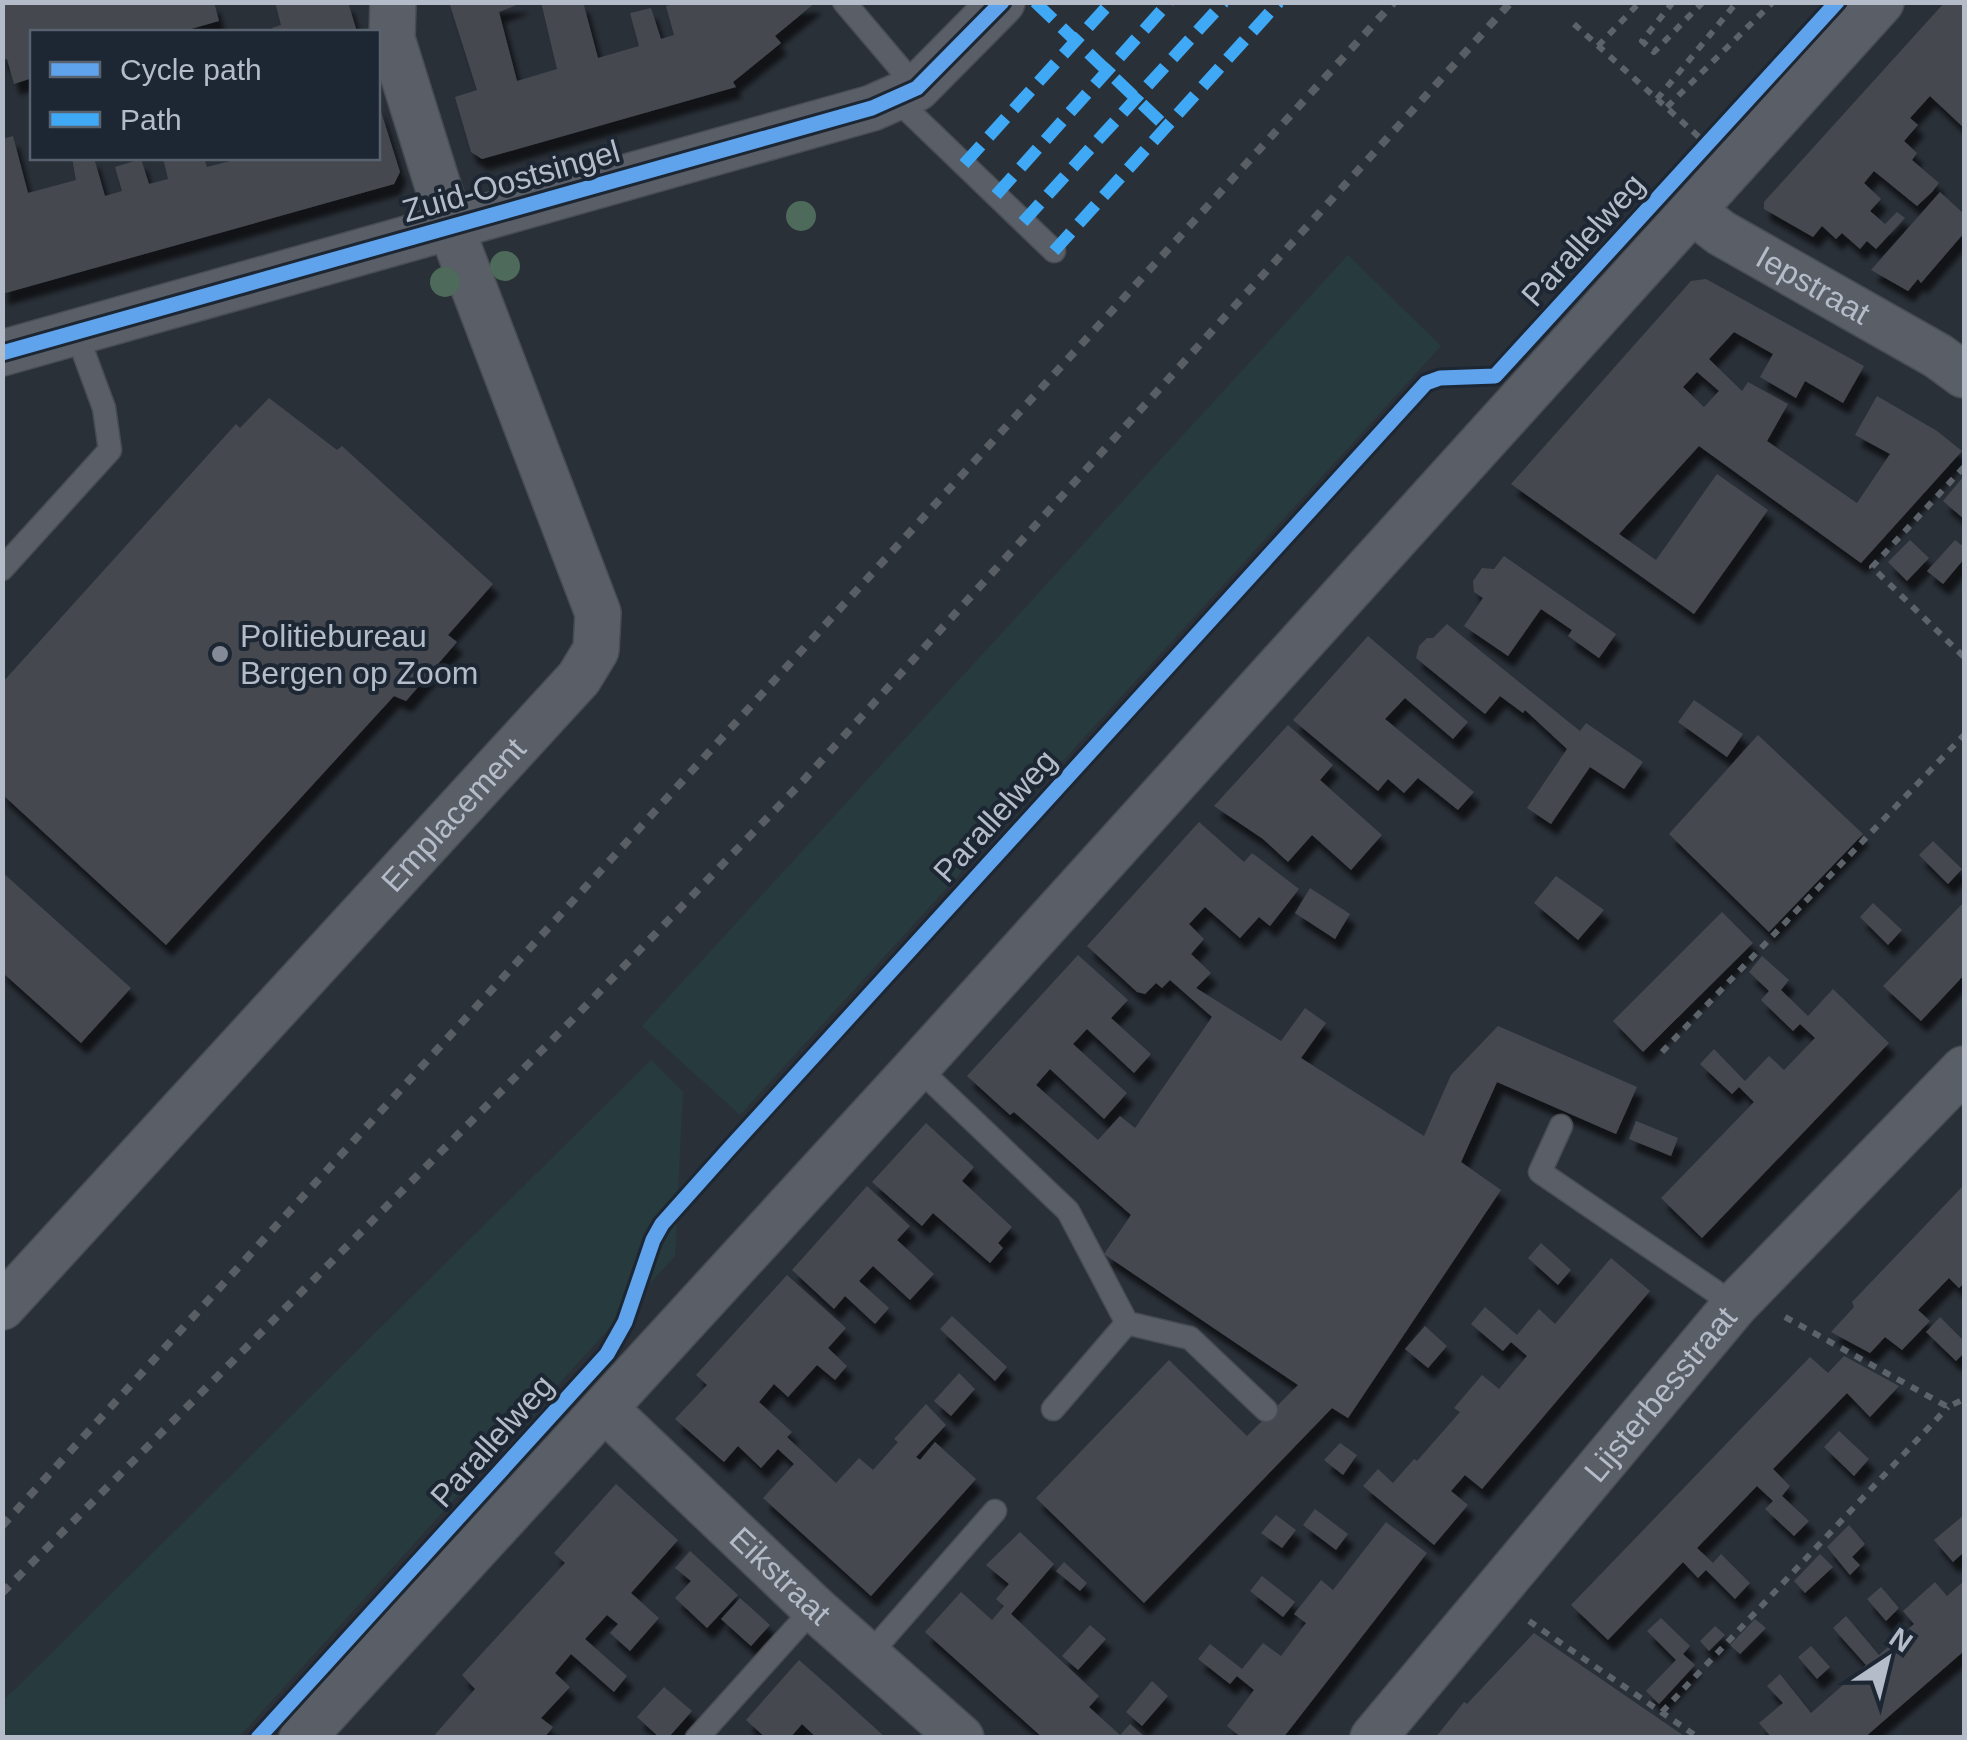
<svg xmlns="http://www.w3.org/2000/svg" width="1967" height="1740" font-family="Helvetica,sans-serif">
<defs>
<filter id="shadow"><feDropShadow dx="6" dy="11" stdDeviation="2.5" flood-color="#0009"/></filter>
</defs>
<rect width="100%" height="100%" fill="#2a3038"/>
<path fill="#273a3e" d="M1348,255l93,91 -701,769 -98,-89z
M651,1060l32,32 -8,164 -436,481h-236v-36z"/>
<path fill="#444950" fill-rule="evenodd" filter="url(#shadow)" d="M2,2h212l5,19 -39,11h-148v46l-18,6 -7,-25 -5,1z
M275,2h73l9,30h-83l-2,-4 9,-3z
M449,2h75l-25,10 18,69 40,-12 -16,-67h42l15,56 41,-12 -9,-33 21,-5 10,31 13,-4 -8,-29 4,-1 -2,-3h148l-41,34 6,7 -48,39 3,5 -254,72 -11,-7 -16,-55 22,-7z
M1945,2h19v126l-34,-32 -20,22 8,7 -14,16 13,12 -5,7 27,23 -7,9 -15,14 -43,-35 -10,12 17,16 -11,12 15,13 12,-12 8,6 -29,31 -9,-8 -7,8 -18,-16 -6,6 -14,-13 -9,11 -49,-28v-7z
M378,102l22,70 -6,12 -392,110v-155l11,-3 15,57 48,-13 -4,-22h22l11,38 17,-5 -7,-24 26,-8 8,25 19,-5 -5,-21h41l3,9 35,-9h136z
M1940,192l24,22v19l-43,50 -3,-4 -10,12 -37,-21z
M1706,279l158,87 -21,37 -38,-22 -9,17 -36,-21 13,-23 -39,-22 -25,27 33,32 6,-9 40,22 -21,37 90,62 33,-49 -35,-19 22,-39 60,35 25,20 -101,112 -162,-117 -80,88 37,26 61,-86 51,36 -74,104 -183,-130 180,-203zM1697,372l22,19 -15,16 -21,-20z
M269,398l68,52 5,-4 151,138 -45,51 9,7 -51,59 -12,-5 -228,249 -164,-151v-111l234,-259 4,4z
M1964,476v43l-21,-18z
M1910,540l19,18 -22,23 -19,-19z
M1955,540l6,5 3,-4v18l-21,25 -16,-13z
M1504,556l112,78 -17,24 -31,-22 4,-6 -31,-21 -33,47 -44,-30 19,-28 -9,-6 -1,-11 9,-13 12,1z
M1447,624l133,107 6,-8 57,39 -19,27 -34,-22 -39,57 -24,-16 40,-59 -42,-39 -2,3 -23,-17 -15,18 -69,-56 3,-12 8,-8h6z
M1368,636l100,86 -15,17 -48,-41 -20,21 89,73 -16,18 -40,-32 -14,15 -16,-14 -10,12 -85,-71z
M1694,700l49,34 -16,23 -49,-35z
M1288,725l45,40 -13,15 62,55 -31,35 -39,-35 -24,27 -25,-23 -49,-33z
M1758,735l105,99 -94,98 -100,-98z
M1199,822l45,40 8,-9 47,36 -29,37 -11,-9 -19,21 -35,-31 -16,17 15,15 -13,15 20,19 -15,15 85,53 24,-33 21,15 -25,35 123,78 27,-61 47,-49 139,61 -21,47 -119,-52 -36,80 40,28 -153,228 -16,-10 -188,195 -108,-105 133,-138 78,76 51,-51 -194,-131 27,-39 -117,-103 -4,3 -43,-39 111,-121 50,45 -17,18 40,36 -17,19 -47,-44 -14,15 54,49 -23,26 -54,-50 -14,16 62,55 22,-24 15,12 77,-111 -42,-37 -8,8 -6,-5 -11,11 -8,-2 -50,-46z
M1933,841l29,28 -14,15 -29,-29z
M2,872l129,116 -50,55 -79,-71z
M1556,876l48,34 -26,30 -44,-37z
M1310,888l40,26 -15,25 -40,-26z
M1964,902v73l-43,46 -38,-35z
M1873,903l29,27 -14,15 -28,-28z
M1722,912l31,31 -110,109 -30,-31z
M1762,956l27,24 -8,10 27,26 25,-27 56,54 -187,195 -41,-40 93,-96 -15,-15 -7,7 -32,-30 14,-15 31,32 24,-25 15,14 31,-32 -15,-14 -7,7 -32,-31 8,-9 -20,-19z
M1636,1121l42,17 -7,18 -42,-17z
M926,1123l48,44 -12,14 50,46 -14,16 5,5 -13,15 -57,-50 -11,13 -50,-44z
M1964,1185v98l-5,5 -10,-10 -31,32 12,11 -28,29 -17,-13 -15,16 -39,-21 23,-25 -2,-5z
M867,1186l43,40 -13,14 37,34 -24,26 -37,-34 -14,15 30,27 -14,16 -30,-28 -11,13 -42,-39z
M1541,1243l30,27 -13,15 -30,-27z
M1611,1258l39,33 -168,198 -17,-14 -14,16 17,14 -34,40 -71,-59 15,-17 15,14 21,-24 3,2 43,-49 -6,-4 28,-33 17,14 28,-33 -16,-14 -8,9 -32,-27 14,-17 32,28 22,-26 16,15z
M787,1275l59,53 -18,20 19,18 -12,14 -18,-15 -29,32 -14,-13 -15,18 33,30 -5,5 49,46 23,-25 14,12 25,-28 -4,-3 32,-35 20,21 -30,32 4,3 15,-18 41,37 -105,117 -108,-98 31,-34 -16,-15 -17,19 -23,-22 -14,16 -49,-43 32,-34 -11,-10z
M952,1316l55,51 -12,14 -55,-52z
M1940,1317l24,24v12l-8,8 -30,-29z
M1425,1326l22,20 -19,22 -23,-19z
M1844,1356l55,30 -29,31 -23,-24 -74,76 17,17 -8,10 27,25 -15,15 -29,-27 8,-8 -16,-15 -60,62 16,15 8,-9 29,29 -15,16 -29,-29 -8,8 -15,-16 -75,78 -37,-35 239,-248 18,16z
M959,1373l16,16 -24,27 -17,-15z
M1839,1431l30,28 -15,17 -30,-29z
M1340,1443l17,12 -14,20 -19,-15z
M616,1484l62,56 -47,53 28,25 -29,33 -20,-18 8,-9 -11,-9 -22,24 42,37 -13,16 -43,-38 -16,19 15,14 -29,31 12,9 -9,11h-112l43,-49 -13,-14 103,-112 -11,-10z
M1315,1509l33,25 -12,16 -33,-25z
M1276,1515l20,15 -14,18 -21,-15z
M1964,1515v37l-11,10 -19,-22z
M1386,1522l41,31 -144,185h-41l-15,-12 27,-36 -17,-14 -7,8 -32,-25 12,-15 32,25 21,-26 18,13 25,-33 -12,-9 27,-34 12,10z
M1849,1525l16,19 -13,13 8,8 -10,10 -23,-28z
M1020,1532l34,32 -43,50 88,82 -10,11 31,28 10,-11 16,14h-103l-118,-106 36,-40 31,28 12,-14 -8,-7 13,-15 -23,-19z
M690,1551l48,44 -31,33 -32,-30 16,-17 -16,-13z
M1820,1554l13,13 -28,26 -11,-12z
M1064,1562l23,21 -7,8 -24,-20z
M1262,1576l33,26 -12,15 -33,-26z
M1964,1581v70l-100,87h-92l-13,-15 24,-20 -16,-17 13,-12 31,39 55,-48 -33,-37 13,-12 33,39 35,-31 -11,-13 32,-29 12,14z
M1881,1587l18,21 -13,13 -19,-22z
M740,1598l30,27 -19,21 -30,-27z
M1661,1618l29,28 -7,8 12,11 -36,39 -13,-13 30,-31 -29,-29z
M1755,1619l11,9 -26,26 -10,-9z
M1090,1625l16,14 -28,31 -16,-14z
M1715,1626l10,9 -16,16 -9,-10z
M1534,1633l153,105h-252l29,-36 3,2z
M1811,1646l19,21 -13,12 -19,-22z
M799,1660l34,30 53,48h-69l-15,-14 -12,14h-24l-20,-18z
M1152,1681l16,15 -26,30 -16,-14z
M664,1687l28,24 -24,27h-8l-23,-21z"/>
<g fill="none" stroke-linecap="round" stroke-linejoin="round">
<defs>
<path id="lane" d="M844,2l73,86
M895,98l159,153
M2,569l108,-119 -6,-42 -28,-76
M917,1067l151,144 59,112 -74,86
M1561,1126l-21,46 195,133
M1127,1323l63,15 76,72
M868,1656l127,-145
M697,1738l117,-130"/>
<g id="street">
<path id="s1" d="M1694,212l27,21 217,123 26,19"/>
<path d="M2,353l870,-245 45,-20 85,-86"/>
<path id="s2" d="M2,1307l577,-629 17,-28 2,-37 -147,-385 -59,-189 1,-37"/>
<path id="s3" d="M605,1409l209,199 147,130"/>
<path d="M302,1738l615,-671 964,-1065"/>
<path id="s4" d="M1373,1738l362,-433 229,-236"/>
</g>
</defs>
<use href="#lane" stroke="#484c53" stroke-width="25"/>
<use href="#street" stroke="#484c53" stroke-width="48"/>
<path stroke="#5d636a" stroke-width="6" stroke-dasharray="8 8" stroke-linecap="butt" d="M1673,2l-31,39 12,11 49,-50
M1574,24l125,113
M1598,46l42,-44
M1657,99l80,-97
M1667,107l106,-105
M1964,467l-92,100 92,90
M1662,1052l302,-317
M1785,1317l163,90 16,-8
M1529,1621l170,117
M1662,1712l286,-305"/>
<use href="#lane" stroke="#5a5e66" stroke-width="22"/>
<use href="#street" stroke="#5a5e66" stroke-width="45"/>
<path stroke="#595d64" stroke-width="8" stroke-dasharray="10 10" stroke-linecap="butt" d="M2,1526l1392,-1524
M2,1593l572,-575 229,-237 708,-779"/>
<path stroke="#3fa9f5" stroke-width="12" stroke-dasharray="25 12" stroke-linecap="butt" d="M1035,2l131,125
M964,164l147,-162
M996,195l173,-193
M1023,222l201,-220
M1054,251l225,-249"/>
<defs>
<path id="cycleway" d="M2,353l870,-245 45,-20 85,-86
M258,1738l349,-384 18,-32 28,-82 9,-16 67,-75 697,-766 14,-5 55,-2 342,-374"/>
</defs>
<use href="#cycleway" stroke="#1d2633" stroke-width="21"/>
<use href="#cycleway" stroke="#60a3ed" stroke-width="15"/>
</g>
<g fill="#4e6a5a">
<circle cx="801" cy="216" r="15"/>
<circle cx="505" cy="266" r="15"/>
<circle cx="445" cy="282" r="15"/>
</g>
<circle fill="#848b96" stroke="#1d2633" stroke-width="4" cx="220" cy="654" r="10"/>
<g text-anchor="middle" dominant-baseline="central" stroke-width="8" stroke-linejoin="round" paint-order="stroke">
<g font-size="32" fill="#b4bcc9" stroke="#1d2633">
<text transform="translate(511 181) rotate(-16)">Zuid-Oostsingel</text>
<text transform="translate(1583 240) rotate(-48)">Parallelweg</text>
<text stroke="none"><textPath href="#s1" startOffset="140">Iepstraat</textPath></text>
<text stroke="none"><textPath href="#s2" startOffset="668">Emplacement</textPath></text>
<text transform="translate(995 816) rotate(-48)">Parallelweg</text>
<text stroke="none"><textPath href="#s4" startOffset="448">Lijsterbesstraat</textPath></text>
<text transform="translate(492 1441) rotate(-48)">Parallelweg</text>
<text stroke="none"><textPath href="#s3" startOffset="242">Eikstraat</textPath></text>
</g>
<g font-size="32" fill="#b4bcc9" stroke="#1d2633" text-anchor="start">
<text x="240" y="636">Politiebureau<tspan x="240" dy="37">Bergen op Zoom</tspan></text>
</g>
</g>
<rect width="1967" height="1740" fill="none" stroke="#b4bcc9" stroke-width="10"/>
<rect x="30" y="30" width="350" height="130" fill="#1d2633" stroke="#59626f" stroke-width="2.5"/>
<rect x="50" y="62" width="50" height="15" fill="#60a3ed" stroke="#59626f" stroke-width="2.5"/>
<text x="120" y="80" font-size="30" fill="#b4bcc9">Cycle path</text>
<rect x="50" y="112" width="50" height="15" fill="#3fa9f5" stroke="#59626f" stroke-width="2.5"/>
<text x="120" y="130" font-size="30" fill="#b4bcc9">Path</text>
<g transform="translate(1887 1660) rotate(35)" stroke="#1d2633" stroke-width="8" paint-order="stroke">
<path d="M0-8L18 38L0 25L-18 38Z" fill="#b4bcc9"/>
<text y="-15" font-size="28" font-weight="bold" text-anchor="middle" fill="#b4bcc9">N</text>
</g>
</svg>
